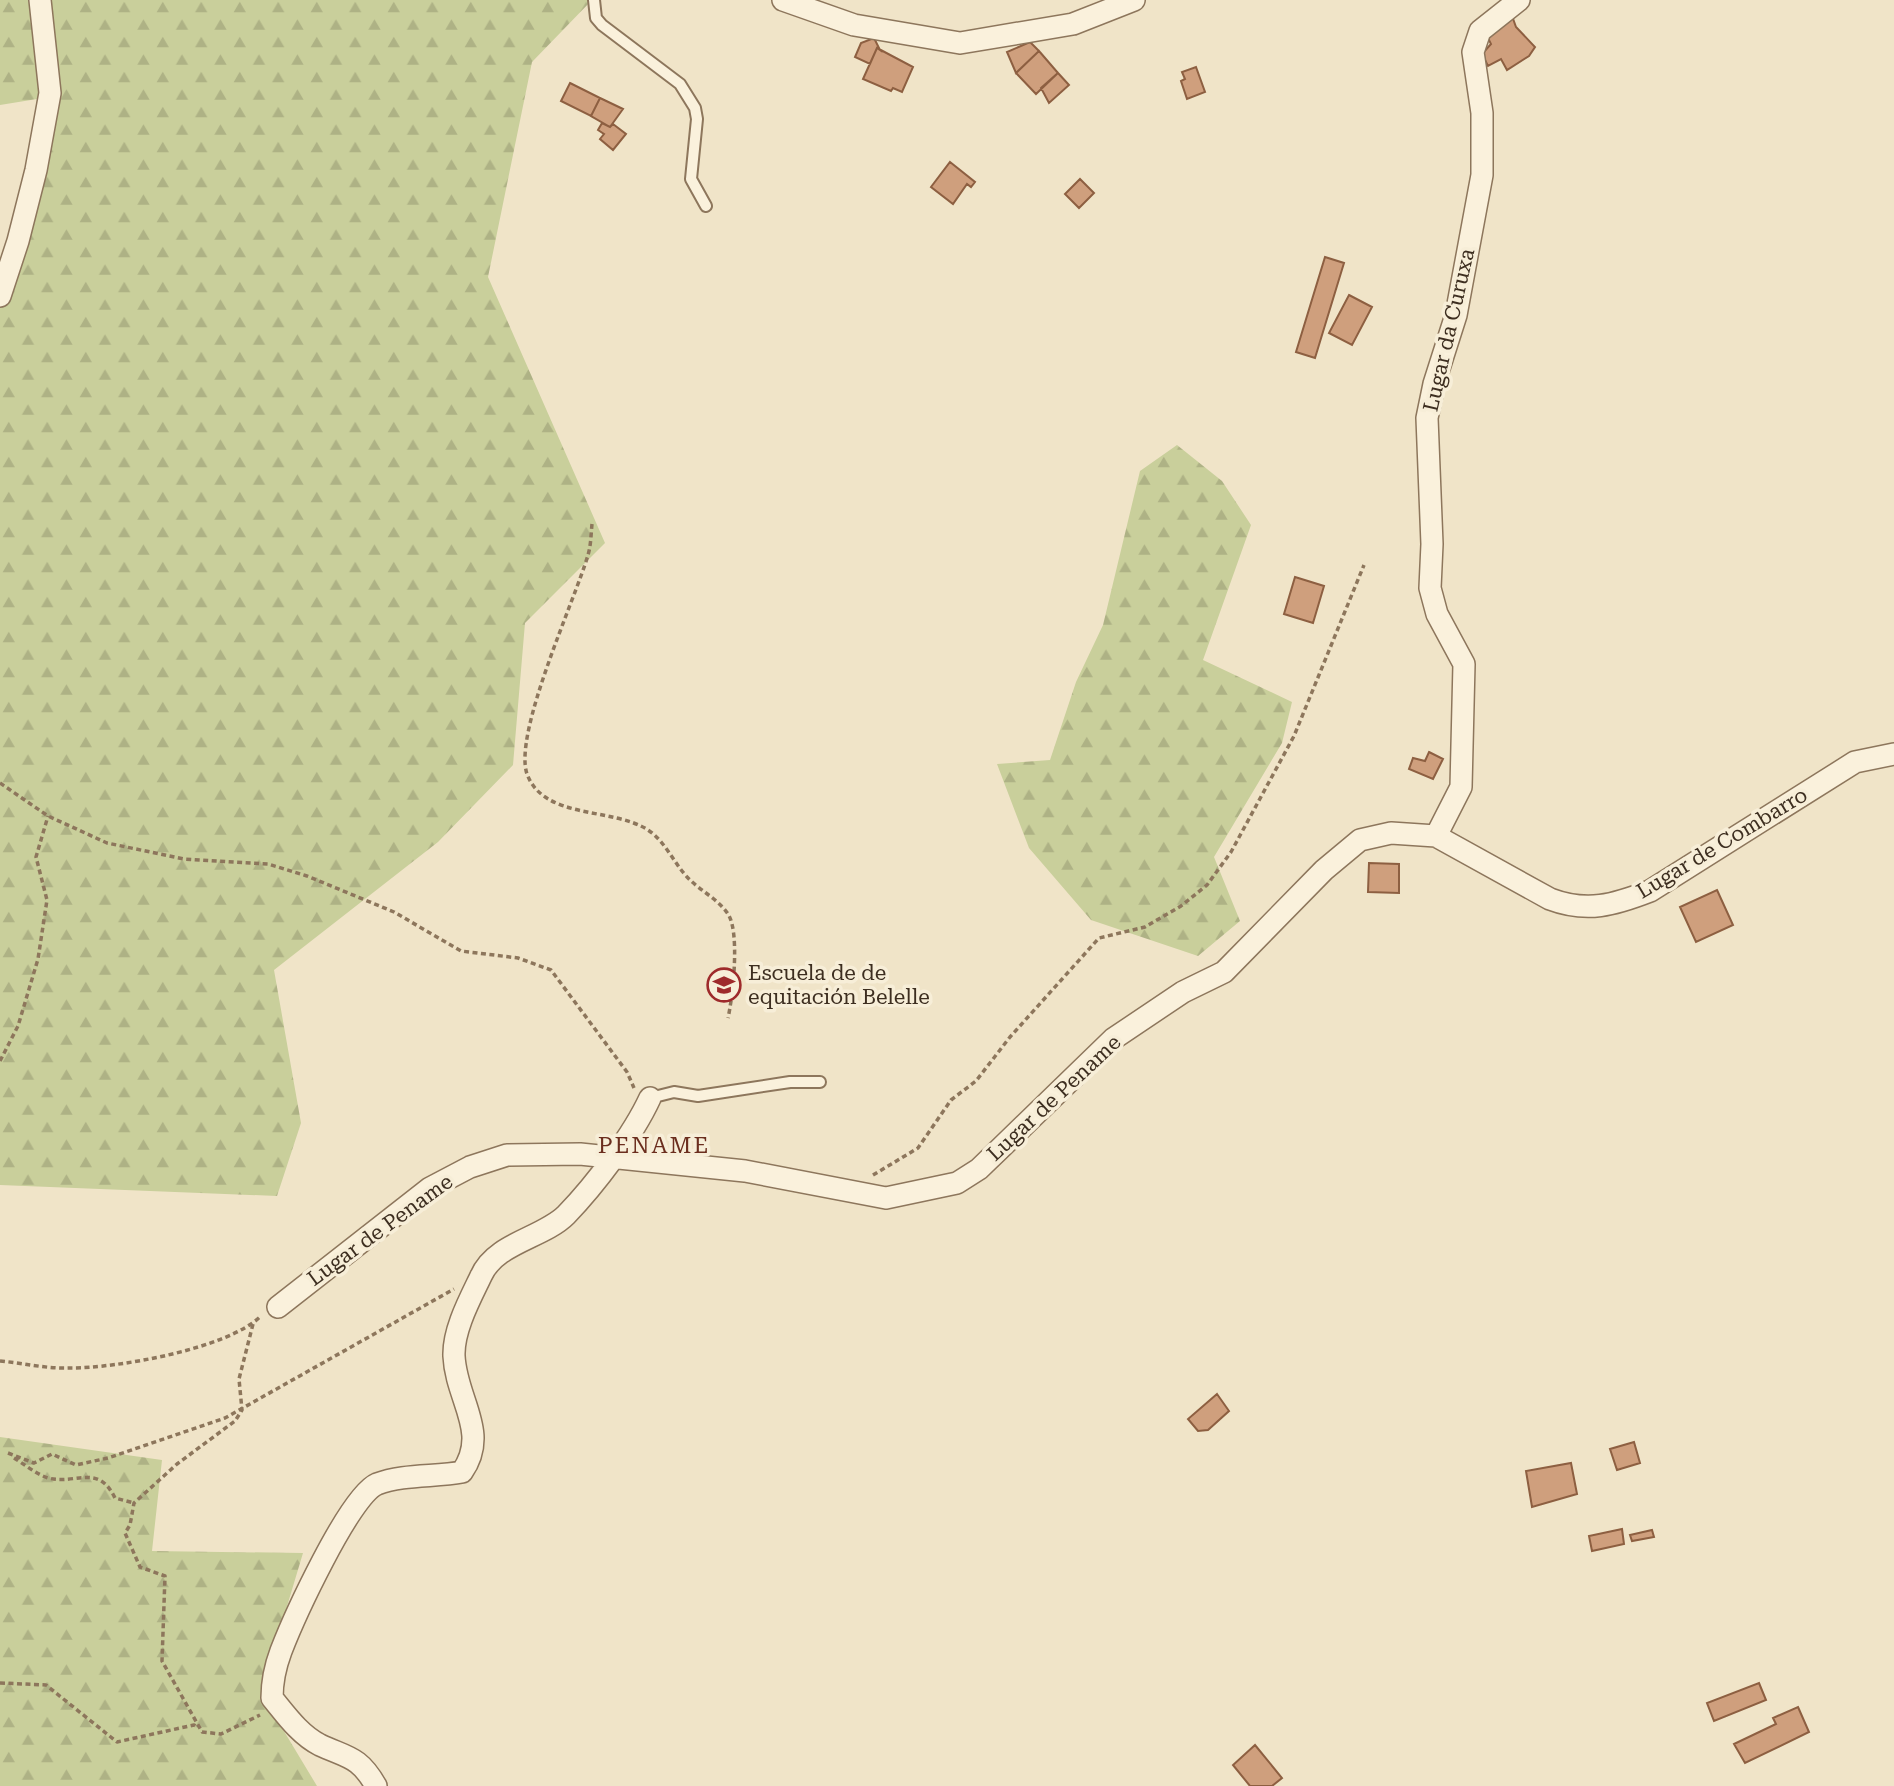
<svg xmlns="http://www.w3.org/2000/svg" width="1894" height="1786" font-family="'Roboto Serif',serif">
<defs>
<pattern id="forest-firs" width="22" height="20" patternUnits="userSpaceOnUse" patternTransform="scale(1.75)"><rect width="22" height="20" fill="#c9cf9b"/><path d="M5 1l3.5 6h-7zM16 11l3.5 6h-7z" fill="#aeb285"/></pattern>
</defs>
<rect width="100%" height="100%" fill="#f0e4c8"/>
<path fill="url(#forest-firs)" d="M0,0h592l-60,62 -44,215 117,266 -80,80 -12,142 -75,77 -164,128 27,153 -24,73 -277,-11v-915l16,-43 21,-128 -37,6z
M1177,445l45,36 29,44 -48,135 89,42 -10,41 -68,114 26,64 -42,35 -107,-36 -62,-72 -32,-84 53,-4 26,-78 27,-57 37,-154z
M0,1437l162,23 -10,91 151,2 -42,140 56,93h-317z"/>
<path fill="#cf9f7d" stroke="#8d5f41" stroke-width="2" d="M1511,13l5,14 19,20 -6,9 -22,14 -6,-11 -13,7 -6,-12 9,-10 -4,-8z
M874,38l6,12 -3,-2 -7,16 -15,-7 6,-14z
M1030,42l9,9 -23,22 -9,-21z
M877,48l36,19 -11,25 -9,-4 -2,3 -28,-12z
M1039,51l19,22 -22,21 -20,-21z
M1196,67l9,25 -18,7 -6,-18 4,-2 -3,-7z
M1058,73l11,12 -20,18 -8,-15z
M570,83l30,15 -9,18 -30,-15z
M600,98l23,11 -13,18 -19,-11z
M602,123l8,4 3,-3 13,10 -13,16 -13,-11 4,-5 -6,-4z
M950,162l25,20 -4,5 -4,-3 -14,20 -22,-17z
M1080,179l14,14 -15,15 -14,-14z
M1325,257l19,6 -29,95 -19,-6z
M1349,295l23,12 -20,38 -23,-12z
M1295,577l29,9 -11,37 -29,-9z
M1429,752l14,7 -10,20 -24,-10 4,-11 12,3z
M1369,863l30,1v29l-31,-1z
M1717,890l16,35 -37,17 -16,-35z
M1217,1394l12,17 -21,19 -10,1 -10,-12z
M1634,1442l6,21 -23,7 -7,-21z
M1571,1463l6,31 -45,13 -6,-36z
M1622,1529l2,15 -32,7 -3,-15z
M1652,1530l2,7 -22,4 -2,-6z
M1759,1683l7,17 -52,21 -7,-18z
M1798,1707l11,25 -64,31 -11,-19 42,-20 -3,-6z
M1255,1745l27,33 -10,8h-22l-17,-21z"/>
<g fill="none" stroke-linecap="round" stroke-linejoin="round">
<defs>
<path id="lane" d="M594,0l2,18 6,7 78,59 15,24 2,11 -6,60 15,27
M650,1098l24,-6 24,4 92,-14h30"/>
<path id="street" d="M783,0l71,25 106,18 113,-19 61,-24
M0,296l18,-55 18,-71 14,-77 -10,-93
M1436,836l25,-49 3,-123 -27,-50 -7,-26 2,-44 -5,-126 7,-34 22,-69 26,-140v-62l-9,-61 7,-21 39,-31
M278,1307l152,-119 40,-21 37,-12 73,-1 165,17 141,27 71,-15 22,-14 134,-130 70,-47 41,-20 100,-102 36,-30 31,-7 45,3 114,63c37,14 64,6 100,-8l205,-129 39,-8
M376,1786c-17,-30 -28,-28 -56,-41 -20,-10 -34,-30 -48,-47 0,-16 3,-31 9,-47 12,-31 68,-155 96,-167 26,-10 58,-7 85,-12 28,-40 -6,-72 -8,-116 -1,-26 16,-57 27,-80 14,-33 62,-38 85,-61 29,-30 67,-80 84,-117"/>
</defs>
<use href="#lane" stroke="#8d765c" stroke-width="14"/>
<use href="#street" stroke="#8d765c" stroke-width="24"/>
<path stroke="#8d765c" stroke-width="3.5" stroke-dasharray="5 3.5" stroke-linecap="butt" d="M592,524c-1,10 -1,21 -4,31 -13,45 -75,178 -61,219 17,46 86,33 121,56 18,12 26,34 41,49 12,12 30,21 39,35 12,18 5,82 0,104
M0,783l48,33 59,27 77,16 84,5 39,12 87,36 67,39 57,7 33,12 76,102 7,16
M0,1061l18,-35 20,-67 9,-59 -11,-43 12,-41
M873,1175l45,-27 33,-48 25,-19 34,-44 89,-99 46,-11 36,-21 26,-21 24,-33 63,-116 70,-171
M253,1324l-14,55 3,31 -7,11 -58,43 -43,39 -4,22 -5,8 15,34 25,9 -3,85 40,71 19,2 39,-19
M0,1361c23,2 47,8 70,7 48,0 157,-19 191,-52
M8,1453l26,10 18,-9 24,11 32,-7 117,-40 229,-129
M14,1458c10,6 22,16 34,20 28,7 50,-15 67,20l19,5
M0,1683l46,2 71,57 77,-17 4,3"/>
<use href="#lane" stroke="#faf1dc" stroke-width="10"/>
<use href="#street" stroke="#faf1dc" stroke-width="21"/>
</g>
<defs>
<symbol id="school-ring" viewBox="-11 -11 22 22"><circle r="9.5" fill="#f7eed8" stroke="#9e2a2b" stroke-width="1.5"/><path d="M0-5L7-2L0 1L-7-2ZM-4 1L0 2.5L4 1V4Q0 6-4 4Z" fill="#9e2a2b"/></symbol>
</defs>
<g fill-rule="evenodd">
<use href="#school-ring" x="705" y="966" width="38" height="38"/>
</g>
<g text-anchor="middle" dominant-baseline="central" stroke-width="7" stroke-linejoin="round" paint-order="stroke">
<g font-size="21" fill="#3d2e20" stroke="#f7eed8">
<text transform="translate(1449 330) rotate(-77)">Lugar da Curuxa</text>
<text transform="translate(1722 843) rotate(-31)">Lugar de Combarro</text>
<text transform="translate(1054 1098) rotate(-43)">Lugar de Pename</text>
<text transform="translate(380 1230) rotate(-36)">Lugar de Pename</text>
</g>
<g font-size="21" fill="#3d2e20" stroke="#f7eed8" text-anchor="start">
<text x="748" y="973">Escuela de de<tspan x="748" dy="24">equitación Belelle</tspan></text>
</g>
<g font-size="23" letter-spacing="2" fill="#6b2e1e" stroke="#f7eed8">
<text x="654" y="1145">PENAME</text>
</g>
</g>
</svg>
